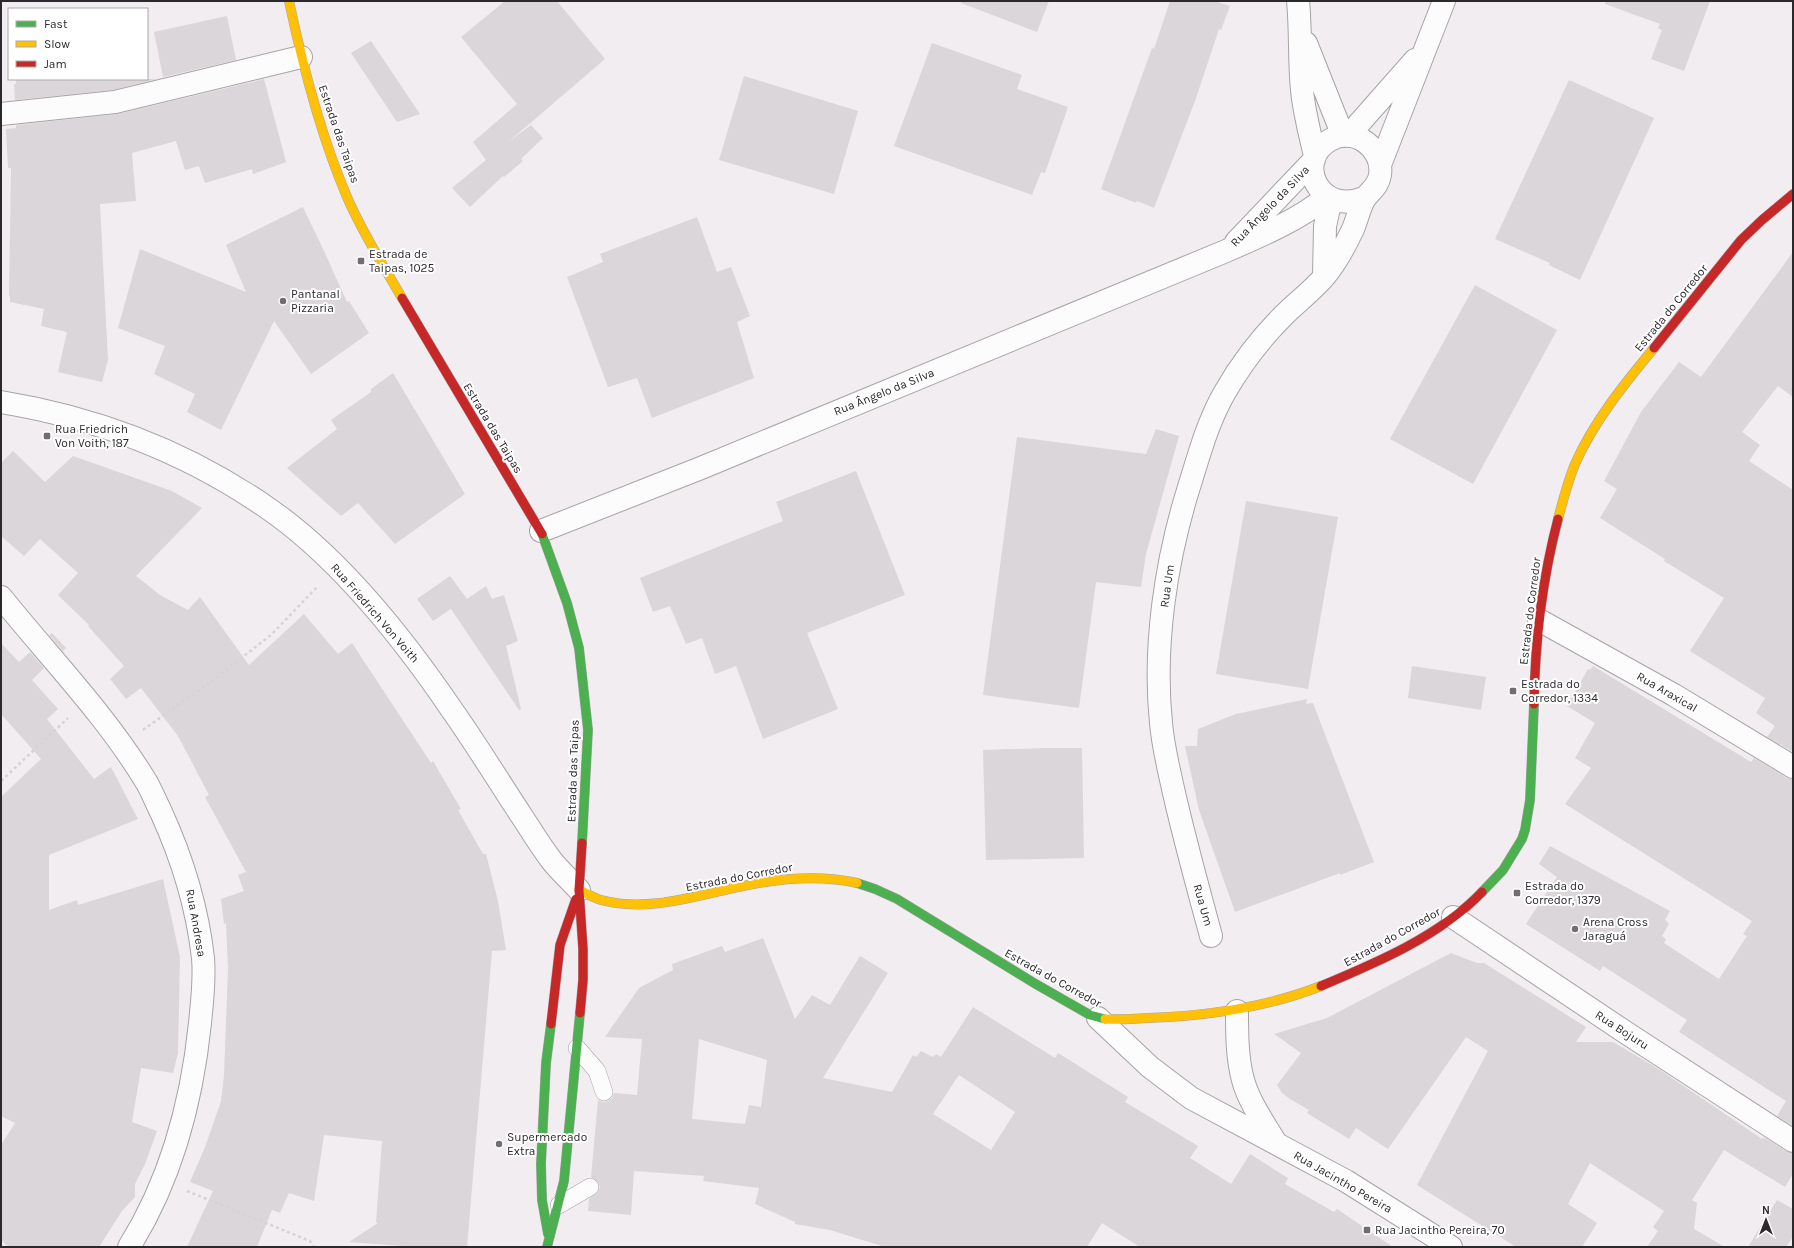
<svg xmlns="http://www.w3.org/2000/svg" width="1794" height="1248" font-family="Karla,sans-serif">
<rect width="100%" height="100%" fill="#f2edf0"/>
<path fill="#dad6d9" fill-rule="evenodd" d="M505,1h52l48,58 -98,84 24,-18 12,13 -22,21 2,2 -19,16 -1,-1 -33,31 -18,-19 34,-28 -13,-18 44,-38 -56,-67z
M961,1h88l-12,31 -76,-29z
M1170,1h44l16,5 -9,24 -2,-1 -24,72 -41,107 -17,-7 -1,2 -35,-14 51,-141 2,1z
M1605,1h105l-26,70 -33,-12 11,-29 -4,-2 2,-4 -55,-20z
M227,16l9,44 -73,17 -9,-45z
M371,41l49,73 -23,8 -46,-69z
M932,43l90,32 -5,14 51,18 -23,66 -4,-1 -9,23 -138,-49z
M744,76l114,35 -24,83 -115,-34z
M16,79h141l-44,11 -98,10 -1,-16h2z
M264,79l22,83 -33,12 -1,-5 -47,14 -6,-17 -14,4 -9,-29 -44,12 4,48 -36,3 8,156 -6,22 -44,-10 9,-40 -26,-6 3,-17 -34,-7v-6h-1l2,-128h-3l-2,-39 10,-1v-3l102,-11z
M1569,80l85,38 -74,162 -31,-15 1,-2 -55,-24z
M303,207l21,44 23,51 2,-1 20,32 -58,41 -37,-53 -53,109 -34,-18 8,-18 -41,-20 11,-28 -47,-18 22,-79 106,43 -20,-47z
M697,217l20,55 14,-5 19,49 -13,6 17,56 -102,40 -15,-40 -29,9 -41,-110 36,-15 -3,-8z
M1793,252v145l-15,-11 -36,46 18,13 -11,16 44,29v262l-26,-15 8,-11 -19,-13 9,-15 -75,-47 34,-53 -60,-37 1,-2 -65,-41 17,-29 -13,-8 37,-69 38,-50 22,15z
M1475,285l82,45 -84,154 -83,-45z
M393,373l72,121 -70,50 -37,-41 -17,13 -54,-48 50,-39 -6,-9 40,-28v-3z
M1156,429l23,7 -33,118 -5,33 -45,-5 -17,126 -96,-13 34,-258 129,17z
M13,451l32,31 28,-26 99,35 30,17 -66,68 24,19 28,15 12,-13 49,68 55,-51 34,40 14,-11 79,120 2,-2 28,48 -3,1 25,44h3l12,47 8,49 -14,1 -25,296h-51l-67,-5 29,-19 -2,-1 6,-81 -58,-6 -10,66 -25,-8 -9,20 -8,-3 -15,37h-70l26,-56 -23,-9 15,-35 16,-46 3,-26 4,-107 -2,-45 -2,1 -3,-25 23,-8 -6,-16 8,-3 -41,-75 4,-2 -31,-59 -37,-48 -15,11 -16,-20 14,-13 -36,-40 1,-1 -31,-30 20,-22 -38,-34 -16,17 -23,-20v-73z
M856,471l49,124 -98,38 31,76 -75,30 -27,-73 -21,8 -13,-36 -16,6 -16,-38 -17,6 -13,-34 143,-57 -7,-19z
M1246,501l92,16 -30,172 -92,-15z
M450,576l17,23 19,-13 6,13 12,-4 14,46 -12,5 15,63 -2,1 -68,-101 -18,12 -16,-22z
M52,633l14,15 -3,3 -14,-16z
M1,643l18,19 11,-10 14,16 -12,12 26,29 -11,10 47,60 17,-12 27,52 -89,36v55l28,-10 1,5 85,-26 17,78 -2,96 -5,20 -32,-5 -9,54 25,9 -12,33 -10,20v13l-13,14 -23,36h-91l-7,-7v-95l14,-22 -14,-7v-319l40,-38 -40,-45z
M1412,666l74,11 -5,33 -73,-12z
M1593,666l158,96 3,-4 33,20 6,1v347l-16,-10 9,-15 -107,-69 8,-12 -84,-54 -3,5 -74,-47 31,-47 -18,-13 11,-18 120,65 -5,9 4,4 -7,12 4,3 -2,4 55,36 28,-43 -4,-2 9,-13 -187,-117 26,-36 -16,-10 20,-35 -28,-17 21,-37 2,1z
M1307,699l-1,5 7,-1 61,159 -34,13v-2l-105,39 -36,-102 -14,-64h12l1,-17 38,-15z
M1045,748h37l2,110 -98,2 -3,-110z
M763,938l32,81 17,-24 18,10 30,-49 28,17 -65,105 69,14 21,-37 3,2 5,-6 12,6 3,-3 5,3 32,-50 82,51 3,-5 70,44 -3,5 73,44 -8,12 41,26 19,-30 38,24 -3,6 49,28 3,-3 56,38h-253l-38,-24 -15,24h-202l-55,-17 -35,-6v-2l-40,-18 4,-16 -56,-7 1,-5 -70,-5 -3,44 -43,-4 1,-12 9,-7 2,-5 -2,-5 -7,-5 7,-77 4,2 6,-1 4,-3 2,-5 23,2 5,-56 -37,-2 34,-49 34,-18 -1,-6 50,-18 3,6zM699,1039l68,21 -6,47 -12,-2 -4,19 -53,-5zM959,1075l56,37 -24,38 -58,-36z
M1451,953l26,10h7l102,64 -10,15h37l44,26 105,71 2,-2 22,14 7,2v21l-8,13 -61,-37 -32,50 5,3 -3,26 31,18h-78l11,-16 -5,-4 11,-16 -74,-48 -22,41 29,19 -15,24h-66l-99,-62 71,-134 -22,-14 -78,112 -32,-21 -7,11 -42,-26 2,-3 -19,-11 -8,-6 -5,-8 24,-32 -27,-19 53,-16z
M1777,1200l16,9v28l-7,10h-38z"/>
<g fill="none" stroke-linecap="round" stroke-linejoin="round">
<defs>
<path id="lane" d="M577,1048l20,23 7,21
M559,1205l31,-18"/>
<path id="street" d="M1298,1c3,30 1,59 4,89 2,22 8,44 13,66
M1306,43l37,93
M1,114l114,-12 186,-45
M1348,136l67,-76
M1380,165l64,-164
M1236,242l78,-82
M1324,277l1,-51 6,-27
M1,402c97,16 184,49 265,105 72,49 137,131 186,203 24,34 46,70 69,105 10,15 20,32 31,46 8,10 18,19 27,29
M541,531l160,-63 525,-217c32,-14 75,-32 100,-54
M1,597c49,61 105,118 146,186 5,9 9,19 14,29 22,48 36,93 42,146 2,22 -1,44 -3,65 -8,78 -29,157 -71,224
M1539,620l135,75 119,72
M1453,917l175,117 165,107
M1211,936c-13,-48 -26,-95 -37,-143 -5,-23 -11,-46 -13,-70 -8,-77 5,-163 28,-236 10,-32 19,-66 36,-95 16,-28 36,-54 59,-77 12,-12 29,-25 40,-38 11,-13 22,-33 29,-48 4,-9 6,-20 11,-29 5,-9 14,-12 16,-25 4,-27 -26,-49 -50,-35 -37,21 -11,76 34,58
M1237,1011c0,22 0,47 6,69 6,22 21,43 33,63
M1098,1018l52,49 41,31 155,83 105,66"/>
<path id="fast" d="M542,534l25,69 12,45 9,82 -6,113
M857,883l18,6 22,10 137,84 56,32 15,4
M1482,892l21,-22 19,-31 3,-9 5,-30 4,-96
M548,1234l-6,-34 -1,-36 5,-101 5,-39
M547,1247l17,-66 16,-168"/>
<path id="slow" d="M289,1c14,66 31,133 58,196 15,35 36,68 55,101
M1558,519c5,-19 10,-38 17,-55 19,-43 50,-81 79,-116
M579,890c7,3 15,8 22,10 49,13 99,-6 147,-15 36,-7 73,-10 109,-2
M1105,1019c15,1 29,0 43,-1 60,-2 117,-10 173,-32"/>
<path id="jam" d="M402,298l140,236
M1654,348l87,-108 21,-20 31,-26
M1534,704c1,-63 8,-124 24,-185
M1321,986c55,-23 119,-50 161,-94
M580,1013l3,-33v-31l-4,-59 3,-47
M551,1024l9,-79 16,-46"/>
</defs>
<use href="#lane" stroke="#a7a3a5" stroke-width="18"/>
<use href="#street" stroke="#a7a3a5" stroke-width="24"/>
<use href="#fast" stroke="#a7a3a5" stroke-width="10"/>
<use href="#slow" stroke="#a7a3a5" stroke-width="10"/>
<use href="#jam" stroke="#a7a3a5" stroke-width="10"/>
<path stroke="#d5d4d5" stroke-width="2.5" stroke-dasharray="3 3" stroke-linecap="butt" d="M143,730l62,-44 66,-51 47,-49
M1,781l67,-63
M187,1191l123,50 4,6"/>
<use href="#lane" stroke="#fdfcfd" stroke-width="17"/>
<use href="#street" stroke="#fdfcfd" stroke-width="22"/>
<use href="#fast" stroke="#4caf50" stroke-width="9"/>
<use href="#slow" stroke="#ffc107" stroke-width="9"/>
<use href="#jam" stroke="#c62828" stroke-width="9"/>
</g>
<g fill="#716e70" stroke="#fff" stroke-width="1.5">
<rect x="357" y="257" width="8" height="8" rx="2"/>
<circle cx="283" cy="301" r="4"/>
<rect x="43" y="432" width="8" height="8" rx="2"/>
<rect x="1509" y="687" width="8" height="8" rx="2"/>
<rect x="1513" y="889" width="8" height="8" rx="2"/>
<circle cx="1575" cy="929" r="4"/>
<circle cx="499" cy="1144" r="4"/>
<rect x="1363" y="1226" width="8" height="8" rx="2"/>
</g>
<g text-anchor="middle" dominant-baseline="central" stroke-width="4" stroke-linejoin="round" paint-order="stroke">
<g font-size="12" fill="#2b292b" stroke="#fff">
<text transform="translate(339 134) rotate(71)">Estrada das Taipas</text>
<text transform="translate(1270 206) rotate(-46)">Rua Ângelo da Silva</text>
<text transform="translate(1671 308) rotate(-51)">Estrada do Corredor</text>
<text transform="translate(884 392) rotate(-22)">Rua Ângelo da Silva</text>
<text transform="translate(493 428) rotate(59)">Estrada das Taipas</text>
<text transform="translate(1167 586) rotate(-82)">Rua Um</text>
<text transform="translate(1530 611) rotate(-83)">Estrada do Corredor</text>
<text transform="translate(375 613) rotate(49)">Rua Friedrich Von Voith</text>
<text transform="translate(1667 692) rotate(30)">Rua Araxical</text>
<text transform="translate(573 771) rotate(-88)">Estrada das Taipas</text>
<text transform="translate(739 877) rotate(-11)">Estrada do Corredor</text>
<text transform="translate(1203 905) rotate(74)">Rua Um</text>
<text transform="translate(196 923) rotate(80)">Rua Andresa</text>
<text transform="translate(1392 937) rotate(-29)">Estrada do Corredor</text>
<text transform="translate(1053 978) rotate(29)">Estrada do Corredor</text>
<text transform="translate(1622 1030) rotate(33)">Rua Bojuru</text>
<text transform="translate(1343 1182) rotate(30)">Rua Jacintho Pereira</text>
</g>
<g font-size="12" fill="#2b292b" stroke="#fff" text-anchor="start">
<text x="369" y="254">Estrada de<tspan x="369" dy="14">Taipas, 1025</tspan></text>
<text x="291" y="294">Pantanal<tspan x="291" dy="14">Pizzaria</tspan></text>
<text x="55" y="429">Rua Friedrich<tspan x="55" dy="14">Von Voith, 187</tspan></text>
<text x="1521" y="684">Estrada do<tspan x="1521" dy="14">Corredor, 1334</tspan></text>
<text x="1525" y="886">Estrada do<tspan x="1525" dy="14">Corredor, 1379</tspan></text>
<text x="1583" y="922">Arena Cross<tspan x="1583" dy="14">Jaraguá</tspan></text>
<text x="507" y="1137">Supermercado<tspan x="507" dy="14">Extra</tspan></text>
<text x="1375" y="1230">Rua Jacintho Pereira, 70</text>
</g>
</g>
<rect width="1794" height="1248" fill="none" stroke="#2b292b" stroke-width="4"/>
<rect x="8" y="8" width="140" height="72" fill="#ffffff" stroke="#aaa9aa"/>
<rect x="16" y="21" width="20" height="6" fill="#4caf50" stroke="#aaa9aa"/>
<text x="44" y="28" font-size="12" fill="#2b292b">Fast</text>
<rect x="16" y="41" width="20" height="6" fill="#ffc107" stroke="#aaa9aa"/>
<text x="44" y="48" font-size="12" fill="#2b292b">Slow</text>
<rect x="16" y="61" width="20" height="6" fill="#c62828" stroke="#aaa9aa"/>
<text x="44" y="68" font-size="12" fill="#2b292b">Jam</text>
<g transform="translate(1766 1220)" stroke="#ffffff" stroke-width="3" paint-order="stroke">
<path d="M0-3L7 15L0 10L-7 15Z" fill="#2b292b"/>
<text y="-6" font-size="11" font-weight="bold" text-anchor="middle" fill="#2b292b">N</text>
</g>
</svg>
